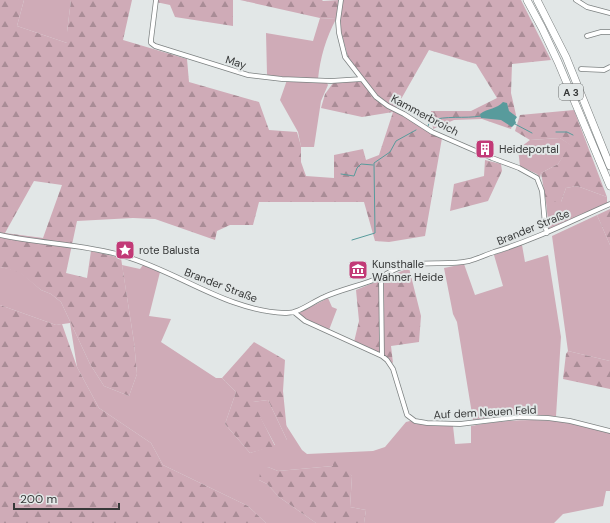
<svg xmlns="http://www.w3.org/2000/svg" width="610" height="523" font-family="'DM Sans',sans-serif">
<defs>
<pattern id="forest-firs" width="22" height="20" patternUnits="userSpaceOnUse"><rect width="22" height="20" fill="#cfabb7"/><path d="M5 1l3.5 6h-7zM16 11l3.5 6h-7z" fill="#a98c96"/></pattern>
</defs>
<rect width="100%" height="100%" fill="#e2e7e7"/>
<path fill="#cfabb7" d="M24,0h47l-4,32v11l-50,-17z
M320,18l16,1c-10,19 -16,39 -18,60l-50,-3 -1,-2 -1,-41 47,8z
M287,80l40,3 1,2 -7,16 -7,46h-13l-3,-15 -18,-32z
M560,138l11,7 -13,19 -17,9 -1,5 -3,-4 -17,-8 -2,-17 12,-9z
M577,186l30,11v6l-58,26 -3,-27h15l5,-14z
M597,215l13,30v116l-42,-10 -16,-115z
M522,245l3,17 23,-7 13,82 -5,79 -53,-1 -30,5 -16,-98 -4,-8 -9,-46 20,-4 11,31 28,-9 -9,-31z
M122,265l18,4 3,-4 17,7 -11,44 22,3 -10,23 55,36h6l14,14 -11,32 25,29 25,-8 -23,-43 16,-2 19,40 -1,-15 16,25 5,4 66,-3 12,-4 21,-25 4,-1 17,4 26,1 2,18 16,-1v-17c32,-6 63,-8 96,-4 15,2 29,7 43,10v59h-4l-3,15 -40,8 -9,9h-190l2,-13 -16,-3 2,-31 -19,-15v5l-55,5 -10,-4 -9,13 8,4 12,13 37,26h-50l-18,-17 -85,-41 -12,-22 -52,-35 -22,-41 -7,-44 -14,2 -56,-20v-38l19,4 22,19 10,4 10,8 29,62 14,22 25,10 8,-22 -3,-32z
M328,298l4,9 5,2 -8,21 -28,-12 -2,-5z"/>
<path fill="url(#forest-firs)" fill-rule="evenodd" d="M0,0h24l-7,26 50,17v-11l4,-32h61l-9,40 64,19 2,23 70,20 10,28 28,2 4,14v16l5,14 28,2v-23l29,-6 3,11 13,-5 14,-43 -31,5 -41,-9 4,-14 8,-11 30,-6 -15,-20 -8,-29 -1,-9 4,-19h178l30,60 -39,4 -1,29 5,22 -5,14 -29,-10 -28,1 -21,9 -2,-18h40l26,-13 -21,-34 -47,-14 -33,58 46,30 -17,98 -36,6 -14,-1 -11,-39h-105l-6,23h-23l-13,6 -2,9 -60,-21 -22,-1 -56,3 -11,52 21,5 4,-27 30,7 13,84 3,32 -8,22 -25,-10 -14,-22 -29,-62 -10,-8 -10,-4 -22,-18 -19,-5zM34,181l28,4 -19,53 -38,-5z
M156,0h77v26l-58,-9 -5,-12 -14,-3z
M240,0h82l1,1 16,-1 -3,19 -16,-1z
M574,110l33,87 -30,-11 -11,2 -5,14h-15l-5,-29 17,-9 12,-19 -10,-7 -30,2 -15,-9 5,-16z
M485,160l16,4 1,7 -14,30 -38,10 4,-27 30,-8z
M610,209v36l-13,-30z
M409,268l12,48 -2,26 -28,4 2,17 -39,-21 5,-21 -3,-31z
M0,305l56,20 6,-1 15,43 22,41 52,35 12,22 85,41 18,17h-266z
M254,342l31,18 -2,31 5,51 -20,-42 -15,2 22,44 -25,7 -25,-29 11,-32 -14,-14z
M568,351l42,10v28l-47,-10 3,-25z
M333,461h6l13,15 -2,31 16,3 -2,13h-48l-37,-26 -12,-13 -8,-4 1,-7 3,-4 5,-2 10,4 55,-5z"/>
<path fill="#589b9c" d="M503,102l4,1 2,8 8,6 -2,3 1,3 -4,4 -11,-7 -20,-2 -1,-4c8,-6 17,-5 23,-12z"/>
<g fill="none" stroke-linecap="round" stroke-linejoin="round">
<path stroke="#589b9c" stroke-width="1" d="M515,124l17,9
M428,126l2,-5c16,-6 34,-2 51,-5
M556,132h11l6,3
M341,174l13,2 3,-8 4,-4 12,1
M352,240l23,-7 -1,-70 16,-11 6,-11 20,-11"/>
<defs>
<path id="minor" d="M156,0l-5,40v3l4,3 93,29 34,4 49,2 31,-2
M341,0l-3,21 1,12 6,24 31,40 12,9 16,8 28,18 60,26 27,10 18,10 5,13 3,34 2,8
M576,0l11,7 23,6
M587,36l14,-4h9
M581,69l23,1 6,-3
M0,235c41,9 84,9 124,21 55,16 103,55 161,57 13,1 27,-11 39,-16 18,-8 39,-12 57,-20 7,-4 13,-8 21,-10 20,-7 45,-1 67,-6 8,-2 16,-6 25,-9 40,-12 77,-31 116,-48
M381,277l1,79
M294,312l11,9 77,35 5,4 6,9 14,46 8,6 12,2 33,1 58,-7 30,1 22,3 40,10"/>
<path id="motorway" d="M527,0l15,28 16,34 52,124
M537,0l29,57 44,109"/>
</defs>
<use href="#minor" stroke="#7d8282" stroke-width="5.5"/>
<use href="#motorway" stroke="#7d8282" stroke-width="8"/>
<use href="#minor" stroke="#fff" stroke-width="4"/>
<use href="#motorway" stroke="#fff" stroke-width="7"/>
</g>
<defs>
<symbol id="building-square" viewBox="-11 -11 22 22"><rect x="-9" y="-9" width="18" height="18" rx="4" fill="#c23a77" stroke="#e2e7e7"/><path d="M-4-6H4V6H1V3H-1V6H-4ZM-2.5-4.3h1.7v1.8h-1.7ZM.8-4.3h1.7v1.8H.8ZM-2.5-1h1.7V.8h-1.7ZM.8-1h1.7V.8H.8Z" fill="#fff"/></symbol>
<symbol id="sight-square" viewBox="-11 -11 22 22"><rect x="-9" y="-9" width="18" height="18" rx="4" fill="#c23a77" stroke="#e2e7e7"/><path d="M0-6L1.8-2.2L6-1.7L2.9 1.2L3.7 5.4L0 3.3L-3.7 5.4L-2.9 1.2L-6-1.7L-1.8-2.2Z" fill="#fff"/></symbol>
<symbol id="museum-square" viewBox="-11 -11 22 22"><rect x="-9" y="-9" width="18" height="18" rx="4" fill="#c23a77" stroke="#e2e7e7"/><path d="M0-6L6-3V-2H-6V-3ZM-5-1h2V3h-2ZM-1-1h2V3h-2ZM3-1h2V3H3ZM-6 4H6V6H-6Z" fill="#fff"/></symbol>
</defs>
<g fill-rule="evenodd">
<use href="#building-square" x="474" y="138" width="22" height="22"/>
<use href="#sight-square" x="114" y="239" width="22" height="22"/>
<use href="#museum-square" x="347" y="259" width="22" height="22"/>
</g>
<g text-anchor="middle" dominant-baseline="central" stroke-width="4" stroke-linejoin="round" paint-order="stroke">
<rect fill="#e2e7e7" stroke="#6a6d6d" stroke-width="1" x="559" y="84" width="24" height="16" rx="3"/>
<g font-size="10" font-weight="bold" fill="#373939">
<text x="571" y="92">A 3</text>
</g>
<g font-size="11" fill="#373939" stroke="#e2e7e7">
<text transform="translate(236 62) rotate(17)">May</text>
<text transform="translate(425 115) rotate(28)">Kammerbroich</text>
<text transform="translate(533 227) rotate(-22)">Brander Straße</text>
<text transform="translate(221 285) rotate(21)">Brander Straße</text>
<text transform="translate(485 412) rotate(-3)">Auf dem Neuen Feld</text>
</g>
<g font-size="11" fill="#373939" stroke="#e2e7e7" text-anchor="start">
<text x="499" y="149">Heideportal</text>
<text x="139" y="250">rote Balusta</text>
<text x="372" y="264">Kunsthalle<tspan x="372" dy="13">Wahner Heide</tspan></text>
</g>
</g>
<path d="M14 503v6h105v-6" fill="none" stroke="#373939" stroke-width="2"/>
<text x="20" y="503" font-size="12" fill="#373939" stroke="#e2e7e7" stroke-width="3" paint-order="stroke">200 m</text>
</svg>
